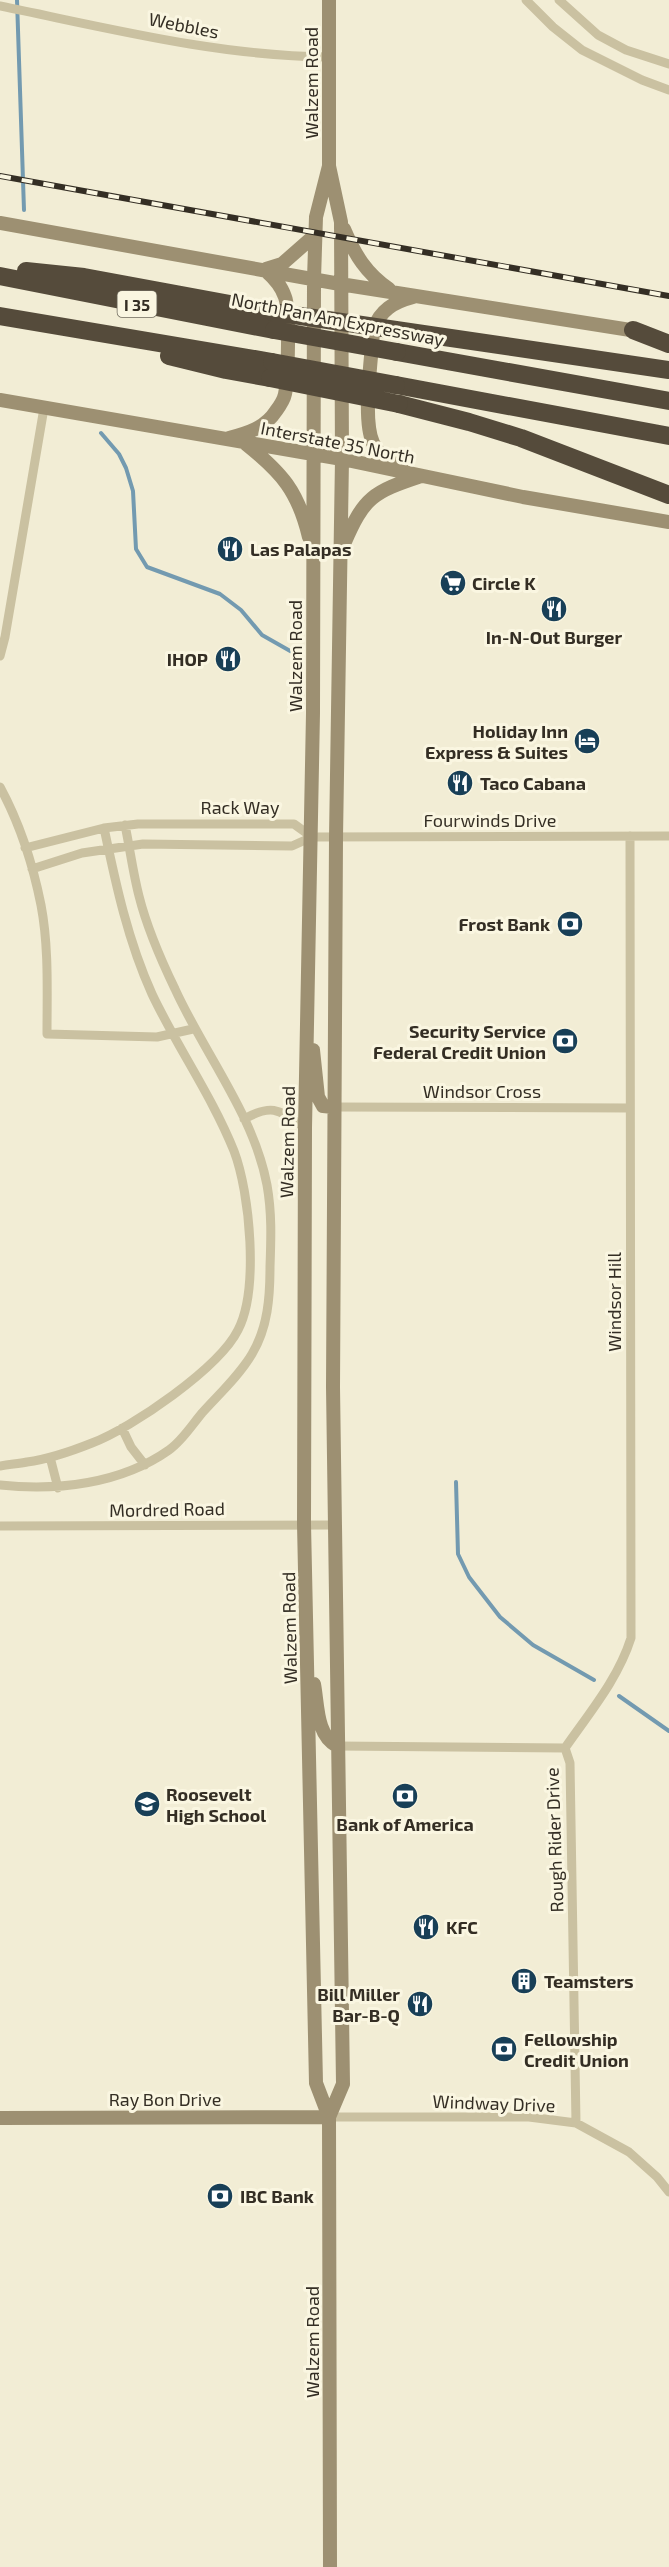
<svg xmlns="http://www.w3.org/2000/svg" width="669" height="2567" font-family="'Exo 2',sans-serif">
<rect width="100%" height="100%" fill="#f2edd5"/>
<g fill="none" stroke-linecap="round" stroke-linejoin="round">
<path stroke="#739ab0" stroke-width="4" d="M17,0l7,210
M101,433l18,21 7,14 7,23 3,58 11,18 73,27 21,16 21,25 37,21
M456,1482l2,72 11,23 31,40 33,28 61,35
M619,1696l50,35"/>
<path stroke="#cac1a1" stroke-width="9" d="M526,0l27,27 29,23 60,30 27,10
M559,0l39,35 28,15 43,14
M0,6c108,22 217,50 328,51
M0,656l5,-19 39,-229
M0,787c19,35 33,78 41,118 8,42 6,86 6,129l110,3 36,-8
M25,848l79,-20 34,-4h156l18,13
M32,869l50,-16 61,-9 149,2 20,-9 357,-1
M333,1107l297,1
M244,1119c29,-16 35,-9 61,9
M122,1428l9,19 14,18
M50,1457l8,31
M0,1466c9,-2 18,-2 27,-4 22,-3 45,-11 65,-19 40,-15 127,-75 146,-113 21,-40 12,-137 -4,-179 -22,-55 -57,-104 -82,-157 -24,-53 -36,-109 -48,-166
M0,1485c57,6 121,-1 169,-35 13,-9 23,-25 33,-37 17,-19 37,-37 50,-59 16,-27 18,-57 18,-87 1,-28 2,-54 -3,-82 -13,-70 -63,-132 -92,-196 -14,-29 -28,-61 -36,-93 -6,-23 -9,-47 -14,-71
M0,1526l335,-1
M337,1746l228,2
M565,1748c25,-36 53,-69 66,-110l-1,-802
M565,1748l5,15 6,360
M329,2117h200l47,6 53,29 28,25 12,15"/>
<path stroke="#9d9072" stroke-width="14" d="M329,0v166l12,56 1,237 -6,379 -3,549 10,697 -14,33
M329,166l-13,51 -2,62 -1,434 -8,415 -1,396 12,559 13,34 1,450
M0,223l340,61 303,48
M344,229c11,26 22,44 45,60
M266,269l16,-5 33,-29
M0,400l342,59 181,38 146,25
M229,438c19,-5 36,-10 47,-27 3,-4 8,-12 9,-17 3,-14 5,-85 0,-97 -4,-12 -11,-19 -19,-26
M246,444c36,29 52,47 63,93
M401,467c-12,-5 -23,-13 -28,-24 -11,-25 -1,-85 0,-113 7,-20 21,-28 40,-33
M344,544c20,-47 29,-52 77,-68
M313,1050l5,47 5,9 10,1
M314,1684c4,21 2,51 23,62
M0,2118l329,-1"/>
<path stroke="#554b3b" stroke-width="18" d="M26,271l58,6 189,35
M0,276l274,54
M0,316l272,46
M633,330l36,14
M397,352l272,49
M169,356l57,14 44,8
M396,385l273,51
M399,404l70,18 52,16 148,57"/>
<defs>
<path id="rail" d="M0,176l669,120"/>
</defs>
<use href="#rail" stroke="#342e24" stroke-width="6"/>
<use href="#rail" stroke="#faf6e1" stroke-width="4" stroke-dasharray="11" stroke-linecap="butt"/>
<path stroke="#554b3b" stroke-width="18" d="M273,312l396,58
M274,330l123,22
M272,362l124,23
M270,378l129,26"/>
</g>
<defs>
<symbol id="restaurant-disc" viewBox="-11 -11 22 22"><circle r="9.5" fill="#183f57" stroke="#faf6e1"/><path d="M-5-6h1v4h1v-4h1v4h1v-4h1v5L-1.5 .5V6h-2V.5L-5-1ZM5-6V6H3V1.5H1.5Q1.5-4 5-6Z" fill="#fff"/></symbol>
<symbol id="supermarket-disc" viewBox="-11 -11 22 22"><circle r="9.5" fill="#183f57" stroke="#faf6e1"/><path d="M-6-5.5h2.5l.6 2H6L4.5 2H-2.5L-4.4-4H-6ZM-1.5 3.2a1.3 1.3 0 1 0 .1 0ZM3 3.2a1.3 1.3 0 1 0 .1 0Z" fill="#fff"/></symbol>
<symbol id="hotel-disc" viewBox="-11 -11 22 22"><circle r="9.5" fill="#183f57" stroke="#faf6e1"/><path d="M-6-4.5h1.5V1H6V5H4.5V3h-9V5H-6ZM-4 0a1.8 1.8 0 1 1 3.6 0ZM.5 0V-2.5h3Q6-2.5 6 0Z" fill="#fff"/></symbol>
<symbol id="bank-disc" viewBox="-11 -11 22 22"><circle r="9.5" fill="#183f57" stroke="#faf6e1"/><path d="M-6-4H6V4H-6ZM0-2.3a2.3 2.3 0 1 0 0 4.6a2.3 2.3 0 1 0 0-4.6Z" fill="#fff"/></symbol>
<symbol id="school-disc" viewBox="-11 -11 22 22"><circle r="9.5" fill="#183f57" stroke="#faf6e1"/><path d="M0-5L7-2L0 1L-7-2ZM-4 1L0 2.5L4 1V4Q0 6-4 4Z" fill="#fff"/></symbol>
<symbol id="building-disc" viewBox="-11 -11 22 22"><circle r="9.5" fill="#183f57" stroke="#faf6e1"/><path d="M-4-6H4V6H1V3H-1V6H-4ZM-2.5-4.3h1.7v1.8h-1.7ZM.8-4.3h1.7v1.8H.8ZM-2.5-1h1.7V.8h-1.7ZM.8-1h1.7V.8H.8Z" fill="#fff"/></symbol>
</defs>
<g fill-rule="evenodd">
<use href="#restaurant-disc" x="215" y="534" width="30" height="30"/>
<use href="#supermarket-disc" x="438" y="568" width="30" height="30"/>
<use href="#restaurant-disc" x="539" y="594" width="30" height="30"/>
<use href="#restaurant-disc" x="213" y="644" width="30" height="30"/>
<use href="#hotel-disc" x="572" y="726" width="30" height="30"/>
<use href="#restaurant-disc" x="445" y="768" width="30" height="30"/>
<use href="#bank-disc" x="555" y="909" width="30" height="30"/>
<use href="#bank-disc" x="550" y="1026" width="30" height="30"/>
<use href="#bank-disc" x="390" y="1781" width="30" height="30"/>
<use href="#school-disc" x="132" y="1789" width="30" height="30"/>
<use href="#restaurant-disc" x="411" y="1912" width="30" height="30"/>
<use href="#building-disc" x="509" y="1966" width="30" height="30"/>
<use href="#restaurant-disc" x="405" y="1989" width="30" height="30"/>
<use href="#bank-disc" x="489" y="2034" width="30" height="30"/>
<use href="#bank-disc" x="205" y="2181" width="30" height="30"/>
</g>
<g text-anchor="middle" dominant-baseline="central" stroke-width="6" stroke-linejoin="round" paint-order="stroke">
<rect fill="#faf6e1" stroke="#6f6a5d" stroke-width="1.5" x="117.5" y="291" width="39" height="26" rx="4.5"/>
<g font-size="16" font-weight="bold" fill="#342e24">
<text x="137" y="304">I 35</text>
</g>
<g font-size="18" fill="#342e24" stroke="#faf6e1">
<text transform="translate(184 25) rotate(11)">Webbles</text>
<text transform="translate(311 83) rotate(-90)">Walzem Road</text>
<text transform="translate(338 319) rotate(11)">North Pan Am Expressway</text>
<text transform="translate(338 442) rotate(11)">Interstate 35 North</text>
<text transform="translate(295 656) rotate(-90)">Walzem Road</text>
<text x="240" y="807">Rack Way</text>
<text x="490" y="820">Fourwinds Drive</text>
<text x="482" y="1091">Windsor Cross</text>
<text transform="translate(287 1142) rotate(-89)">Walzem Road</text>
<text transform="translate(614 1302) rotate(-90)">Windsor Hill</text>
<text transform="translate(167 1509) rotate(-1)">Mordred Road</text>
<text transform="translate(289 1628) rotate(-91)">Walzem Road</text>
<text transform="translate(554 1840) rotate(-92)">Rough Rider Drive</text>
<text x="165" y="2099">Ray Bon Drive</text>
<text transform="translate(494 2103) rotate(2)">Windway Drive</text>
<text transform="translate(312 2342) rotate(-90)">Walzem Road</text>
</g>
<g font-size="18" font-weight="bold" fill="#342e24" stroke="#faf6e1" text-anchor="start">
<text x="250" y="549">Las Palapas</text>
<text x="472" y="583">Circle K</text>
<text x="554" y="637" text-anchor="middle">In-N-Out Burger</text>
<text x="208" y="659" text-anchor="end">IHOP</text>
<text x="568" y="731" text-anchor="end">Holiday Inn<tspan x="568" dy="21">Express &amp; Suites</tspan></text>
<text x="480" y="783">Taco Cabana</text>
<text x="550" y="924" text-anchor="end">Frost Bank</text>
<text x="546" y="1031" text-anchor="end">Security Service<tspan x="546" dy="21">Federal Credit Union</tspan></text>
<text x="166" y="1794">Roosevelt<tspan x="166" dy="21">High School</tspan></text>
<text x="405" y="1824" text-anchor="middle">Bank of America</text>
<text x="446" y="1927">KFC</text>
<text x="544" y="1981">Teamsters</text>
<text x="400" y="1994" text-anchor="end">Bill Miller<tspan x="400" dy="21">Bar-B-Q</tspan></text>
<text x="524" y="2039">Fellowship<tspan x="524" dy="21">Credit Union</tspan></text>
<text x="240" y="2196">IBC Bank</text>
</g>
</g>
</svg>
